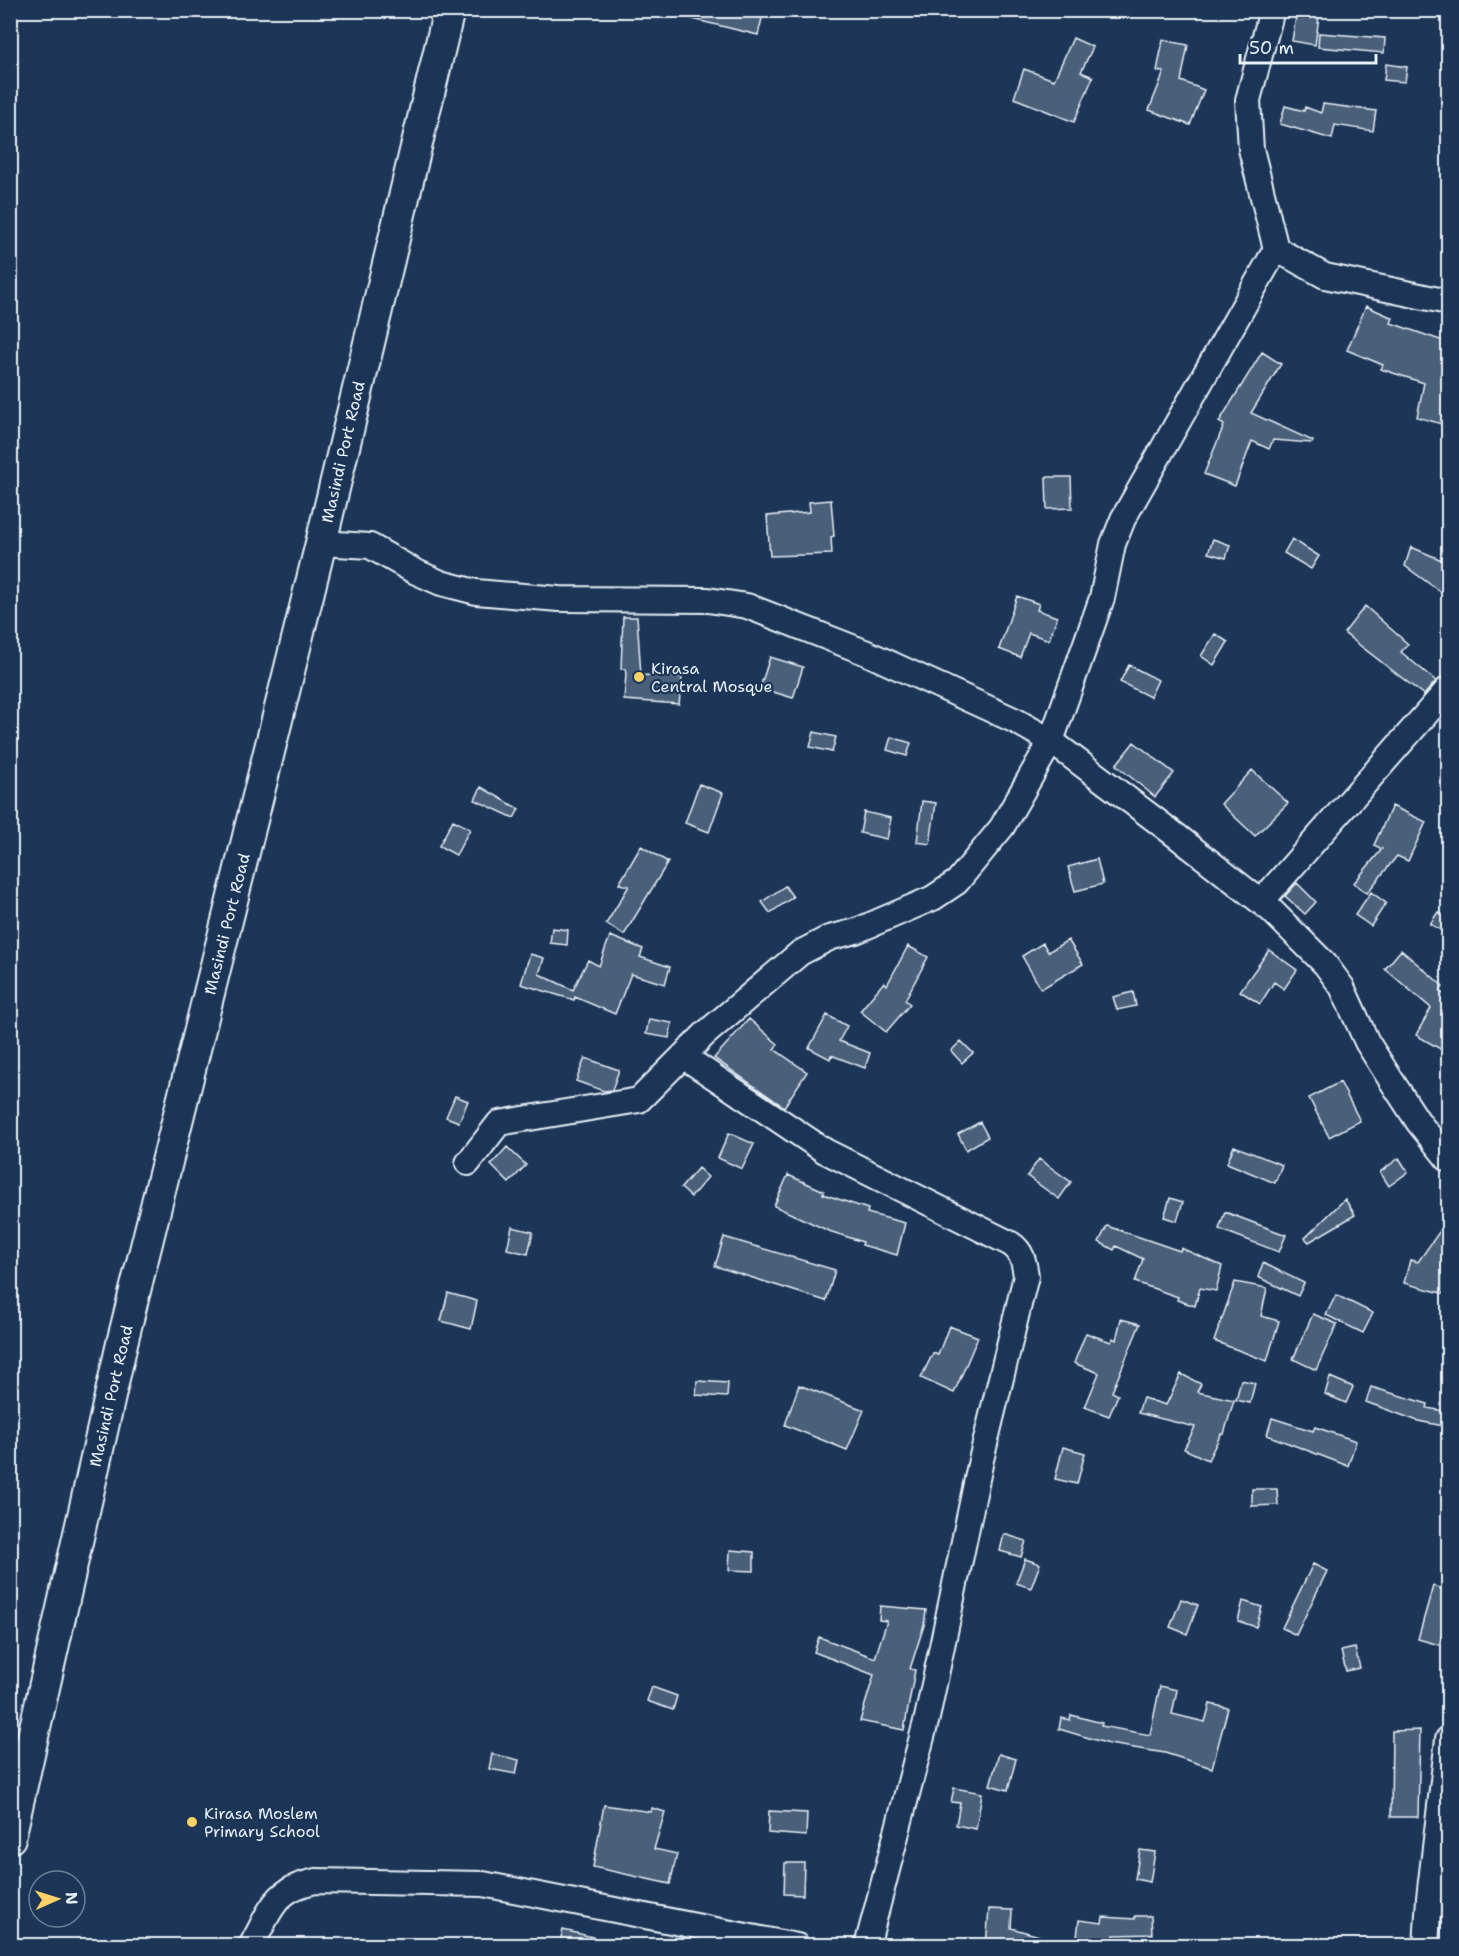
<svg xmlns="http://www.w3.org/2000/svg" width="1459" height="1956" font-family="'Shantell Sans',sans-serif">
<rect width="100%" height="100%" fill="#1d3557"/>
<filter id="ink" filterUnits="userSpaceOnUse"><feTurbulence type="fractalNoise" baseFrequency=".0167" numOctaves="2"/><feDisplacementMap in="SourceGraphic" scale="12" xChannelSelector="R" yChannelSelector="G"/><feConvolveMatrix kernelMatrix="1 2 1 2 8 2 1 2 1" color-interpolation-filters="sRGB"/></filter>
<g filter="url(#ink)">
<path fill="#495e7a" stroke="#e8f1f8" stroke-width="1.5" d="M681,10h83l-6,25 -78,-19z
M1297,10h23l-5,35 -23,-4z
M1319,33l66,5 -1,15 -66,-6z
M1073,38l20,9 -12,25 12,5 -19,45 -60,-24 10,-29 30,11z
M1163,40l25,5 -7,36 23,9 -14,35 -41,-15 15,-38 -7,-1z
M1386,64l21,3 -2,15 -21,-2z
M1323,104l53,7 -3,20 -38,-6 -3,14 -52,-15 5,-18 19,5 1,-4 16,6z
M1366,306l27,12 -2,5 58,20v83l-32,-9 7,-34 -43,-14 2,-4 -36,-15z
M1262,352l19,12 -30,49 62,28 -1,2 -39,-3 -4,9 -17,-8 -17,45 -31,-12 20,-49 -5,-3z
M1046,477h25l1,31 -25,1z
M831,500l3,36 -3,1 1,17 -62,2 -3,-40 43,-4 -1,-10z
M1213,539l17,6 -4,13 -18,-5z
M1292,539l27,17 -8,13 -27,-16z
M1411,547l38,16v35l-44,-32z
M1017,596l22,8 -2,6 20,7 -8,23 -20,-7 -9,24 -21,-8z
M1365,606l43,38 -7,8 35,29 -12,14 -80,-62z
M623,617h14l4,58 41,2 -3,27 -55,-4 2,-26 -1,-5h-4z
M1215,634l13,8 -14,23 -13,-9z
M770,657l33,10 -10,31 -33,-10z
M1129,665l29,15 -8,17 -30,-15z
M814,732l22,5 -4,15 -22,-5z
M891,737l20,6 -4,13 -20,-6z
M1134,742l40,31 -19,24 -39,-32z
M1252,770l36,33 -33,33 -34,-32z
M699,784l24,9 -14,39 -24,-9z
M481,787l38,22 -5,9 -39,-18z
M922,801l14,2 -6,41 -13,-2z
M1392,806l34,16 -18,39 -11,-5 -30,37 -13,-10 28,-34 -8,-4z
M864,812l27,6 -4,21 -27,-6z
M453,820l17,9 -14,26 -17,-9z
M641,846l27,16 -44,73 -18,-11 23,-38 -10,-2z
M1097,859l6,25 -28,7 -7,-24z
M1297,883l19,19 -11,12 -20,-18z
M785,886l8,11 -23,16 -8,-11z
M1371,892l15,11 -15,23 -16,-11z
M1438,912l11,7v16l-19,-11z
M552,928l16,2 -1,15 -17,-2z
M610,936l33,13 -3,8 30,10 -5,17 -34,-10 -16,40 -40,-17 -1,3 -53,-16 9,-30 14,4 -5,16 34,16 15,-30 11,6z
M1068,940l15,24 -42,25 -19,-33 21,-13 5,9z
M908,946l20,11 -23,43 5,4 -24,28 -26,-21 24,-29 3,3z
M1269,950l28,20 -13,19 -10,-7 -14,22 -20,-13z
M1401,950l42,36 -3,6 9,5v42l-7,11 -26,-15 15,-27 -46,-39z
M1133,992l3,14 -19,4 -4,-13z
M827,1015l20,11 -8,15 31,12 -5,15 -34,-13 -1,4 -21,-11z
M649,1019l23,4 -3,15 -23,-4z
M749,1019l29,25 -4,5 33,23 -23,35 -70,-49z
M961,1041l12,12 -11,10 -11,-12z
M585,1058l34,12 -7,20 -8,1 -28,-10z
M1340,1082l20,39 -31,16 -20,-39z
M455,1096l13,5 -9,21 -13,-5z
M980,1122l8,15 -22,13 -8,-16z
M729,1133l25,11 -12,25 -24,-11z
M1234,1146l48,19 -7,18 -48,-20z
M507,1147l19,18 -17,18 -18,-18z
M1399,1158l9,14 -19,14 -9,-14z
M1039,1159l32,23 -12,17 -32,-23z
M698,1168l10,9 -17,20 -10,-9z
M788,1175l36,16 -1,3 45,15 -1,4 38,10 -8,32 -35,-10 1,-3 -34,-11 -55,-25z
M1170,1198l13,4 -6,19 -13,-4z
M1345,1199l10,16 -46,27 -4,-4z
M1225,1212l61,23 -7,17 -60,-23z
M1449,1218v77l-45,-12 6,-23 8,2z
M1107,1226l73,25 1,-3 41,18 -6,25 -16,-3 -5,18 -18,-6 1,-3 -43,-15 8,-23 -27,-13 -2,4 -15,-8z
M512,1227l21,5 -5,22 -21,-5z
M724,1237l111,33 -9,31 -111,-35z
M1263,1263l41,20 -6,13 -40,-19z
M1235,1282l32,6 -6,28 18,5 -12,40 -53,-20z
M448,1293l29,8 -6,28 -30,-8z
M1336,1295l37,18 -10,20 -37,-18z
M1313,1314l24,10 -21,46 -23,-11z
M1121,1319l19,5 -28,68 6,3 -9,21 -24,-9 14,-34 -25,-10 12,-30 25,9 2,-4 3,2z
M949,1326l29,11 -24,56 -33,-15 12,-25 5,2z
M1181,1374l20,10 -4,8 37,8 -10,34h-3l-13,26 -24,-11 11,-22 -57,-14 5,-15 23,7z
M1330,1377l23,10 -7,16 -21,-9z
M1241,1380l14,3 -5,20 -14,-3z
M697,1381l31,2 -1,14 -31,-2z
M799,1385l65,25 -17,40 -62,-25z
M1371,1387l57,17 -1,4 22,4v15l-31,-6 -52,-19z
M1272,1418l41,13 2,-4 41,14 -8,25 -81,-31z
M1063,1447l22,6 -8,31 -22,-5z
M1252,1489h25l1,16 -26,1z
M1004,1534l22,7 -5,16 -21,-6z
M730,1550l24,2v19l-25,-1z
M1025,1559l15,5 -9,24 -15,-5z
M1313,1564l14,7 -31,64 -14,-7z
M1433,1586l16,5v22l-10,32 -21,-6z
M1181,1599l17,6 -11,29 -17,-7z
M1243,1601l19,6 -6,20 -18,-6z
M880,1606l46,4 -2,15 -14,44 5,1 -11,60 -44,-9 14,-46 -60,-23 5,-15 56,21 12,-37 -8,-1z
M1355,1648l5,20 -14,3 -5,-20z
M1160,1686l17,4 -5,24 33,8 5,-18 18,4 -16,60 -47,-15 -56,-9 -50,-15 2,-11 9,2 1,-5 31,8 -1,3 49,9z
M652,1687l25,9 -4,14 -26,-9z
M1420,1730l-2,87h-27l1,-86z
M492,1754l27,6 -3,14 -27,-5z
M999,1754l17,5 -8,31 -18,-5z
M954,1788l28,5 -6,36 -20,-4 4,-22 -9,-1z
M604,1805l47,7 1,-4 13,4 -11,37 23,5 -7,30 -77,-17z
M769,1811l38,2 -1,23 -38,-3z
M1140,1850l15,2 -5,30 -15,-3z
M785,1863h19l-1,32 -19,-1z
M989,1909l23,1 -1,18 46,13 -1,5h-70z
M1135,1916h16l1,18 -38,1v11h-38l3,-26 23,3 1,-6 32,2z
M563,1930l43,10 -1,6h-46z"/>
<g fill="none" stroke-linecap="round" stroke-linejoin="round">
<defs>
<path id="minor" d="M1272,10l-24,90 3,49 25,100 49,27 123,26
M321,543l49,3 44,25 27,12 35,9 83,7 149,1 39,6 120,47 149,68 35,20 127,96 93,73 54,54 17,23 25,55 24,38 28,43 29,36
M1261,902l187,-213
M683,1056l142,95 186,93c12,8 13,19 15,32l-45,184 -54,258 -60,228
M468,1163l31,-40 140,-23 66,-66 95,-81 29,-15 27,-7 77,-33 24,-16 45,-55 49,-86 51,-143 11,-54 10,-25 153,-270
M251,1946c20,-35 22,-57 65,-65l167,3 314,62
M1426,1946l3,-48 19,-159"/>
<path id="major" d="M10,1838l113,-499 198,-796 128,-533"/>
</defs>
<use href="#minor" stroke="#e8f1f8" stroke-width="28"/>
<use href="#major" stroke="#e8f1f8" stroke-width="34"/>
<use href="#minor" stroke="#1d3557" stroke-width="24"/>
<use href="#major" stroke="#1d3557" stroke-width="30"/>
</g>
</g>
<g fill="#ffd166" stroke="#1d3557" stroke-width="2">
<circle cx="639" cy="677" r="6"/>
<circle cx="192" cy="1822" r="6"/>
</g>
<g text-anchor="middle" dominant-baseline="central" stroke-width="4.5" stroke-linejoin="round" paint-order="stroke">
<g font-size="16" fill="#e8f1f8" stroke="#1d3557">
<text transform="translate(343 452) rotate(-77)">Masindi Port Road</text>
<text transform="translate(227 924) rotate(-76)">Masindi Port Road</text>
<text transform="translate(111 1396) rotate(-77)">Masindi Port Road</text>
</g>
<g font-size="16" fill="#e8f1f8" stroke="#1d3557" text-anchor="start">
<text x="651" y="668">Kirasa<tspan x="651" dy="18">Central Mosque</tspan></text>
<text x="204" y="1813">Kirasa Moslem<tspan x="204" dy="18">Primary School</tspan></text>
</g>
</g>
<rect width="1459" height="1956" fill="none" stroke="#1d3557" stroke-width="36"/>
<rect x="18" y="18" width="1423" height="1920" fill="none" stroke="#e8f1f8" stroke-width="2" filter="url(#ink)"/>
<g transform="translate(57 1899) rotate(87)"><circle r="28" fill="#1d3557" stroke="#6e8097" stroke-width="1.5"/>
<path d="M0-4.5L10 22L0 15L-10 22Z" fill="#ffd166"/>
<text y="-9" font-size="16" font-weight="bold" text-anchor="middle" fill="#e8f1f8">N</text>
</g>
<path d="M1240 54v9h136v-9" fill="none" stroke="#e8f1f8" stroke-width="3"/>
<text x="1249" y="54" font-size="18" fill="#e8f1f8" stroke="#1d3557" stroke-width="4.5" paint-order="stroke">50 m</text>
</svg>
